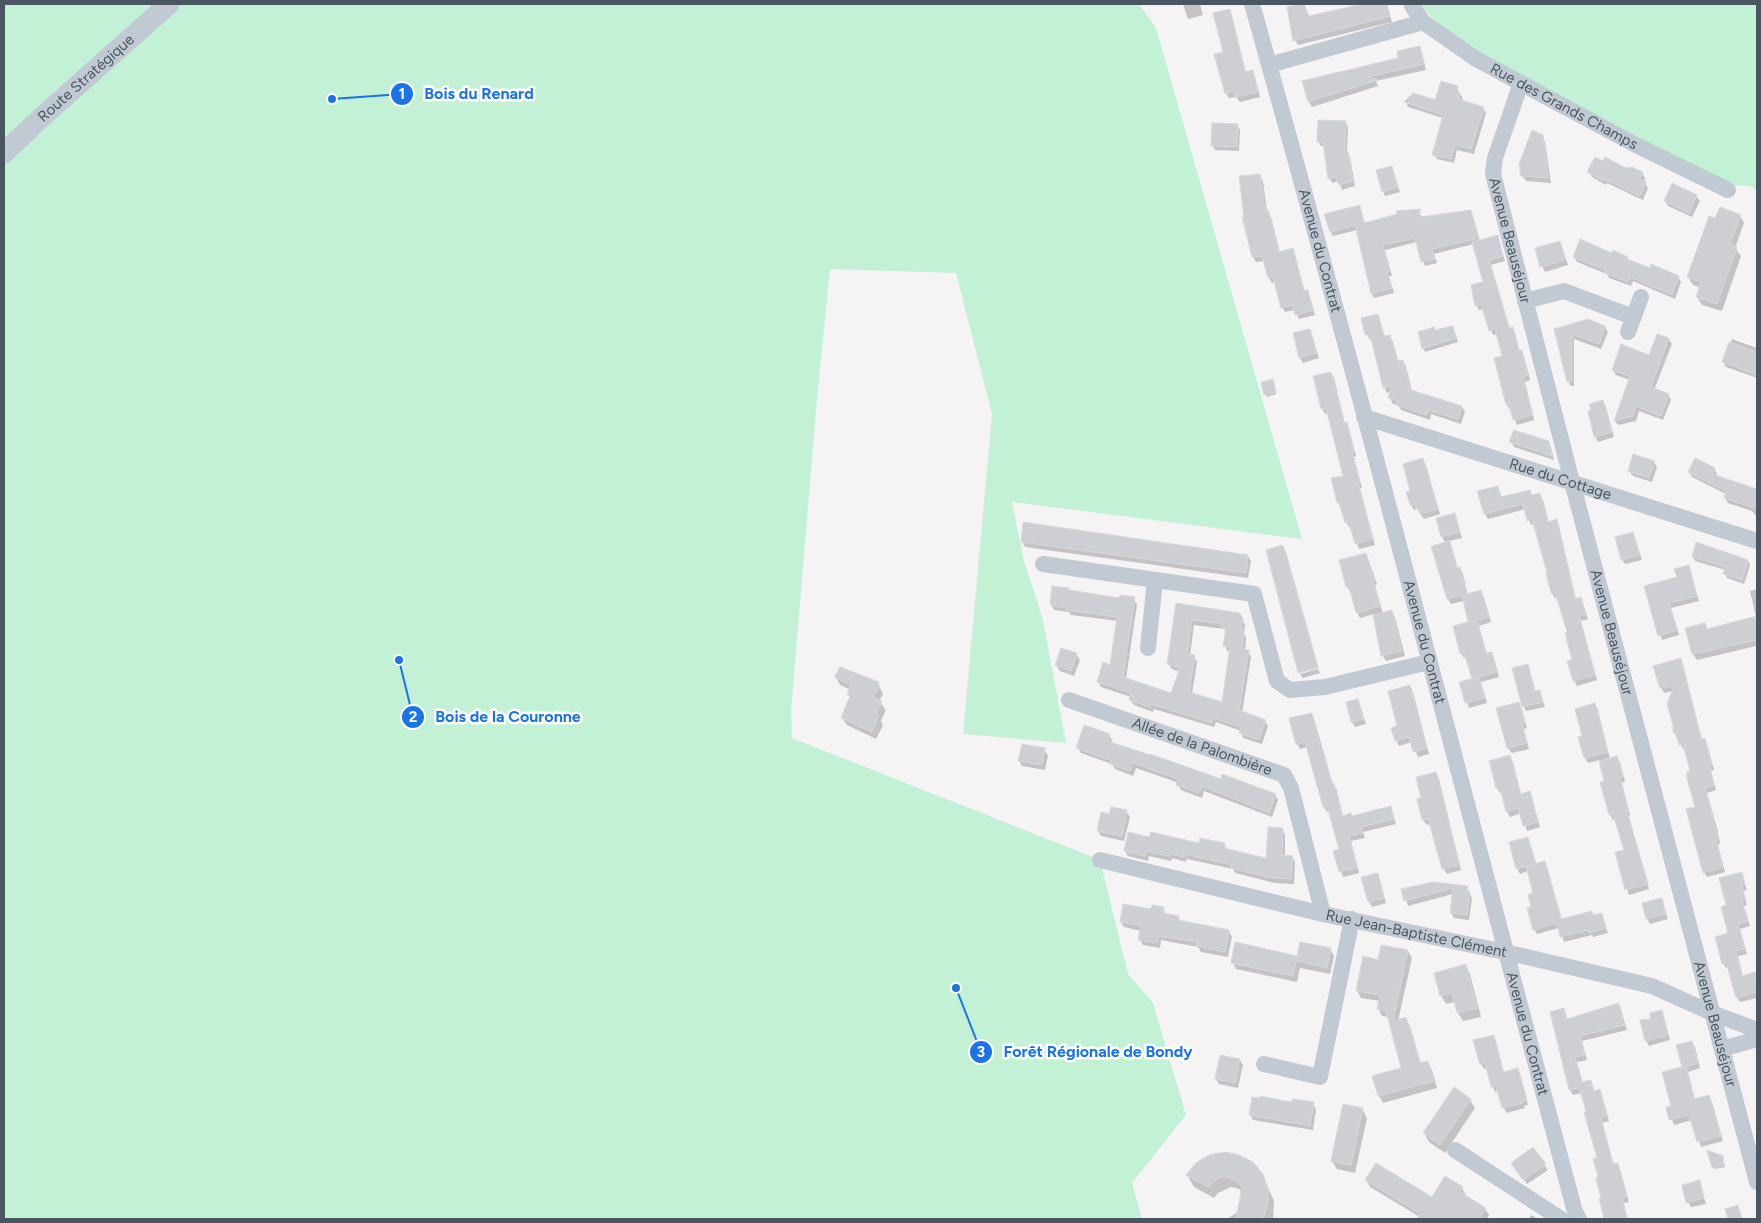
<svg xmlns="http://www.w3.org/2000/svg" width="1761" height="1223" font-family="Figtree,sans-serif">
<rect width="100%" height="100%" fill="#f5f3f3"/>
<path fill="#c3f1d5" d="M4,4h1135l17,24 146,511 -290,-37 12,59 19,59 23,123 -103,-9 29,-320 -36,-141 -126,-4 -13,130 -26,312 1,27 308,122 28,114 25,29 33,112 -54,68 10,36h-1138z
M1419,4h338v186l-8,-4 -19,-1 -243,-127 -50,-35z"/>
<path fill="#0003" fill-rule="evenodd" d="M1183,4h17l3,11 -15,4z
M1303,4l6,13 54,-13h24l5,18 -94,23 -3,-5z
M1229,10l3,6 14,57 6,-1 3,5 5,20 -20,5 -4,-5 -7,1 -3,-5 -2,-41z
M1419,47l3,6 4,17 -50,11 2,5 -66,21 -3,-5 -5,-20 96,-23z
M1457,88l6,11 -1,2 21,7 3,5 -12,41 -17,-4 -3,13 -17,-4 -3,-5 9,-36 -35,-11 -2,-5 29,-1z
M1345,122l3,5 -1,25 3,5 5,29 -13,4 -3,-9 -7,2 -2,-4 -5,-33h-4l-3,-5z
M1237,125l3,5 -1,21 -24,-1 -3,-5z
M1542,136l3,6 6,41 -25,-2 -4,-6z
M1391,167l9,25 -15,4 -2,-5z
M1626,169l16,4 3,5 -1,4 4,6 -5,12 -36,-17 -1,2 -14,-8 -3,-5z
M1260,176l3,5 4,31h1l3,5 9,36 12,-3 3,5 10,37 2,-1 3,6 5,18 -16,4 -4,-9 -10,2 -3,-5 -7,-25 -3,1 -3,-5 -4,-17 -9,1 -3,-5 -9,-39z
M1696,196l4,5 -8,16 -24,-11 -3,-5z
M1359,206l6,18 54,-14 3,8 48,-7 10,30 17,-4 8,24 -14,4 19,64h2l3,5 5,18h1l3,4 6,24 -5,2 9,38 -17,5 -6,-16 -1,1 -3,-5 -11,-46 7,-3 -5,-22 -5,1 -9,-26 -5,1 -3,-5 8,-22 -10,-39 -40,10 3,9 -12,3 -8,-24 -32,8 7,26h-3l5,17 -20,5 -2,-4 -15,-64 -24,6 -2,-4z
M1740,216l4,7 -9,25 6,8 -19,55 -20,-6 -5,-8 4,-9 -8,-3 -5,-8 28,-57z
M1560,243l8,22 -23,7 -3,-6z
M1613,255l14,3 2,4 49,15 3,5 -6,17 -42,-18 -2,5 -22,-8 -2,-4 -30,-12 -3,-5z
M1378,315l7,22 5,-1 3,6 5,20 4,-1 4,5 6,25 50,16 3,5 -4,12 -30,-10 -1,6 -29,-10 -3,-5 -5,-1 -3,-6 2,-7 -5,2 -3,-6 -11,-48 -3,1 -3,-6z
M1453,327l5,15 -33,10 -2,-4 12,-17z
M1605,327l3,5 -7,17 -27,-10v47h-3l-3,-5 -13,-52z
M1310,330l9,28 -16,5 -3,-5 -6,-24z
M1658,335l11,4 3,5 -18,46 14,5 3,5 -8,20 -24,-9 -3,10 -18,4 -3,-4 15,-41 -14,-5 -3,-5 37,-14z
M1732,339l25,9v30l-31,-11 -3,-5z
M1331,373l3,5 11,46 4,5 7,27 -2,1 8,31h-2l15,57 -16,4 -8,-22h-2l-3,-5 -8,-20 -5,-23 11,-2 -15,-64 -4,1 -3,-6z
M1273,383l3,11 -9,3 -1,-3z
M1603,402l3,5 8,30 -16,5 -3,-6z
M1511,441l37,1 3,5 3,13 -40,-13z
M1423,460l3,5 14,49 -16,5 -7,-10 -3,1 -3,-5 1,-13z
M1654,462l3,5 -5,15 -19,-6 -4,-5z
M1714,469l3,5 -2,3 42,14v26l-5,-6 -24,-8 -3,-5 1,-4 -34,-17 -3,-5z
M1498,487l4,11 31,-2 7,-1 3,5 6,23 7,-2 3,5 17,74 5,-1 7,20 -7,2 16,59 -20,6 -3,-5 -5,-19 4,-1 -5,-28 -10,-36 -3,1 -3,-5 -4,-19 -13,-50 -4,1 -5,-16 -38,10 -3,-5 -6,-22z
M1455,515l7,23 -13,3 3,7 6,21h2l3,5 5,21 13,-3 3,5 7,25 -12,4 8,28 4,-1 3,5 5,19 -18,5 6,21 -18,5 -8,-25 12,-3 -6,-23 -3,1 -3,-5 9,-30 -6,-22 -13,3 -3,-5 -16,-52 14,-3 -4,-7 -5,-18z
M1633,534l9,26 -17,4 -3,-5z
M1022,541l226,15 3,5 -3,17 -223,-31z
M1283,547l3,5 32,114 -19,5z
M1365,554l12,30 -2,1 8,29 8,-3 4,6 10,39 -19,5 -3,-5 -9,-42 -14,4 -3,-6 -5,-21 -2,1 -3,-6z
M1693,557l55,4 2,4 -6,19 -17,-6 -2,-4 1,-4 -31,-9z
M1688,566l11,35 -28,7 8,27 -17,5 -16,-54 32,-8z
M1069,589l1,3 51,7h13l3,5 -11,75 46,15 8,-22 -8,-3 -4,-6 9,-59 65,15 3,6 -1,8 2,5 -1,13h3l3,6 -9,56 23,8 3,5 -6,18 -19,-6 -2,-7 -25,-9 -2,5 -60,-18 -1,3 -19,-7 -4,-5 1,-3 -30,-10 -3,-5 13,-16 7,-45 -47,-6 -2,-3 -15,-2 -3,-5zM1194,625l30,4 2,4 -1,13 3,6h2l-7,52 -31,-10 5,-32 -3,-6h-4z
M1757,589v62l-1,-5 -59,14 -4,-6 -6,-25 21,1 48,-13 -6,-26z
M1076,654l4,6 -6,16 -14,-5 -4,-6z
M1680,660l3,5 19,75 2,-1 3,5 7,26 -3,1 5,19 -9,3 10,35 3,16 -2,1 7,27 -18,5 -3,-5 -13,-100 -6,-23h-2l-9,-17 -1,-41 -9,2 -3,-6z
M1527,666l8,27 4,-2 6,16 -19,4 -2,-4z
M1318,669l2,4 -17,5 -3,-4z
M836,677l42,6 5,11 -4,7 7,9 -5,11 2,4 -7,14 -29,-14 -5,-8 9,-18 -2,-4 2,-5 -11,-5z
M1410,686l3,6 16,62 -11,3 -6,-15 -13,4 -3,-6z
M1358,700l8,24 -11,3 -3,-5z
M1519,704l3,5 5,19 -3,1 5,20 -17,4 -4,-5 -10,-39z
M1595,705l3,5 12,49 7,-2 3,5 5,20 -3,1 8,32 -2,1 21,73 -20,6 -13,-42 10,-2 -10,-32 -3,1 -3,-5 -8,-33 4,-1 -6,-21 -12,3 -3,-5 -1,-21z
M1311,714l3,5 19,66 4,5 6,27h9l38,-10 6,17 -33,8 2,6 -14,3 8,32 -16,4 -8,-25 5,-2 -11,-39 -2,1 -3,-5 -16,-60 -8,2 -3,-5z
M1109,735l3,5 -1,3 110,37 54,15 3,5 -6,17 -68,-26 -2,7 -21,-8 -3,-5 1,-2 -43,-15 -3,8 -18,-7 -3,-5 -31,-11 -3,-5z
M1044,750l4,5 -3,15 -23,-4 -3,-5z
M1510,757l3,5 8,33 8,-2 3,5 8,29 -13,4 -6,-18 -11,4 -3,-5 -5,-20 -2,1 -3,-5 -7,-26z
M1436,773l3,6 22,91 -14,4 -4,-6 -12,-44 -4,1 -4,-5 -1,-22z
M1126,811l4,6 -6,24 -23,-5 -3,-6 12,-15z
M1282,829l3,6v22h7l3,5 -1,22 -19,-1 -40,-10 -2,-4 -46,-10 -1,3 -14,-4 -1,3 -22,-5 -1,5 -20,-5 -3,-5 99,-7 3,6 40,9z
M1527,838l9,27 8,-3 3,5 15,53 39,-6 7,19 -15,4 -1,-2 -28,7 -5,-14 -22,6 -3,-5 -2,-21 2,-14 -6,-23 -8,3 -3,-6z
M1741,873l6,17 -4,1 4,14 -3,1 6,20 -10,3 7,25 -9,2 5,21 14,-4v25l-17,4 -3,-5 -8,-30 -3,1 -3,-5 6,-29 -1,-28z
M1377,875l3,5 6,23 -14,4 -3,-5z
M1467,887l5,11 -3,22 -15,-2 -3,-5 2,-19 -45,12 -5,-16z
M1661,899l7,20 -18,5 -3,-6z
M1163,908l3,7 12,2 2,4 49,10 3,6 -4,20 -27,-5 -3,-5 -37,-7 -1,8 -17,-3 -3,-5 1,-9 -17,-4 -3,-5z
M1330,949l4,7 -4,18 -30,-6 -3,14 -61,-13 -4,-7 66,-5z
M1408,951l4,7 -14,63 8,-2 4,7 11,38 6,-2 5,8 5,18 -54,15 -4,-7 23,-27 -13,-52 -7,-1 -4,-8 2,-7 -19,-3 -4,-8 22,-29z
M1465,966l5,8 11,43 -18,4 -5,-8 -3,-11 -9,2 -5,-9z
M1619,1004l8,26 -45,11 5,19 -10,2 6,21 7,-2 4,11 5,-1 3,5 7,25 -7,2 12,42 3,-1 3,5 9,33 -5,1 3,14 4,2h-21l-10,-42 -2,-19 -16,-65 -9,2 -3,-5 -19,-77 12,-3 5,10z
M1661,1012l3,5 6,23 -21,6 -3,-6 5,-20z
M1493,1036l3,5 8,32 13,-4 3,5 8,31 -4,1 1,2 -19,5 -8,-22 -3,1 -2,-5 -5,-19 -4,1 -3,-5z
M1692,1042l3,5 5,21 -12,4 7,28 14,-4 3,6 11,39 -22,6 -9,-27 -18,5 -6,-17 5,-2z
M1240,1060l3,5 -5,23 -19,-4 -3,-5z
M1470,1100l5,8 -30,45 -16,-11 -5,-9z
M1290,1103l23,1 3,5 -3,21 -60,-10 -3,-6z
M1362,1109l5,9 -12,55 -18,-4 -5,-8z
M1723,1159l2,8 -10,2 -2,-2z
M1544,1165l4,5 -21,14 -11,-16z
M1262,1174l12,27 -1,18h-46l11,-7 4,-20 -3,-3 -8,-2 -13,6 -4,5 -20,-11 -7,-12z
M1366,1180l66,18 30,-10 4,7 -1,1 20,13 4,6 -2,4h-69l2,-2 -50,-30z
M1699,1182l7,22 -15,3 -3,-5z
M1531,1215l7,4h-9z"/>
<path fill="#cdcfd5" stroke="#d7d9de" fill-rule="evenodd" d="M1300,4h4l5,12 53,-12h25l3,12 -97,25 -6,-34z
M1230,9l15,63 8,-2 5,22 -23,5 -1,-6 -9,3 -11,-40 9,-2 -10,-39z
M1420,46l4,18 -56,13 9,3 -69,22 -6,-21 96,-23 -1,-7z
M1441,81l17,5 -1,5 3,2 -2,6 26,8 -13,42 -16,-4 -4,14 -19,-4 11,-40 -39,-13 9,-9 22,7z
M1318,120l28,1 -1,30h3l5,30 -14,4 -3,-8 -8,2 -5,-37h-6z
M1212,123l26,1 -1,23 -26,-1z
M1532,130l11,5 5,43 -27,-2 -2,-12z
M1595,157l8,4 2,-4 21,11 6,-1 11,5 -3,7 6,3 -6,14 -36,-17v2l-17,-9z
M1392,166l6,21 -16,5 -6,-22z
M1260,174l5,37 3,-1 11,42 14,-4 11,43 4,-1 5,20 -18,5 -3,-10 -11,3 -8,-31 -5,1 -6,-22 -10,1 -10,-40h2l-5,-41z
M1672,183l25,12 -8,18 -25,-12z
M1360,205l4,18 33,-9 -1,-3 24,-2v8l51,-7 8,28 -47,11 3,10 -14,3 -6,-24 -32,7 7,26 -3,1 5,16 -21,6 -16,-69 -25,7 -6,-18z
M1720,207l21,8 -11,29 7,3 -20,57 -21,-7 5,-15 -14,-5 22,-61 6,2z
M1498,235l5,21 -14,4 20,68 4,-1 6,24 3,-1 6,25 -5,2 10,38 -20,5 -4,-16 -3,1 -12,-47 8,-2 -7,-27 -6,2 -8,-27 -6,2 -4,-21 12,-3 -11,-40z
M1580,239l32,14 1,-3 15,7 -1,2 23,9 1,-4 28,12 -7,19 -42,-18 -2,5 -23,-9 1,-3 -33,-13z
M1560,241l6,19 -26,7 -5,-19z
M1378,314l6,22 6,-1 8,26 5,-1 8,30 51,16 -4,13 -30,-9 -1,5 -31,-10 2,-4 -10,-3 4,-13 -9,3 -13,-54 -5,1 -4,-17z
M1588,319l17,7 -6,18 -27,-10v47l-5,1 -13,-53z
M1453,326l3,12 -34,11 -4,-17 16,-5 1,3z
M1310,329l7,24 -18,5 -6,-25z
M1657,334l12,4 -18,49 18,7 -8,22 -25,-10 -3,10 -19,5 16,-45 -18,-6 9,-26 28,11z
M1729,342l28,10v23l-35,-13z
M1331,372l13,51 3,-1 7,29 -2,1 8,31h-2l15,56 -18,5 -6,-22 -4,1 -6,-21 -2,1 -6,-25 12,-2 -17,-68 -5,1 -8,-33z
M1273,379l3,13 -12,3 -3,-13z
M1603,400l9,32 -18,5 -6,-26 3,-1 -2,-6z
M1514,430l35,11 3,15 -43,-14z
M1633,454l22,7 -6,17 -21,-7z
M1423,458l15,51 -18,5 -2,-6 -2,1 -1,-5 -5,1 -4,-13 4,-1 -7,-27z
M1695,458l20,10 -3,6 45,15v20l-33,-11 2,-7 -38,-19z
M1498,486l3,11 29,-7 2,5 8,-2 8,29 9,-3 18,80 6,-2 5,17 -7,2 16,59 -22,6 -6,-20 5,-1 -7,-27 2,-1 -12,-40 -4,1 -5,-20h1l-15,-54 -5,2 -4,-17 -39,10 -7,-23z
M1455,513l5,19 -19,5 -5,-19z
M1023,522l225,33 -2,18 -225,-31z
M1633,532l7,23 -19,5 -6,-23z
M1450,541l7,27 3,-1 7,27 14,-4 8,27 -19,5 7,-2 9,33 6,-1 5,20 -25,7 -8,-27 -4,2 -7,-28 15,-4 -6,-27 -15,4 -16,-53z
M1696,542l52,18 -6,20 -19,-6 3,-7 -34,-10z
M1283,545l35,123 -20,5 -32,-123z
M1366,553l9,26h-2l7,27 -24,7 -7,-27 -3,1 -7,-27z
M1689,565l8,31 -28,7 8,27 -19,6 -14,-50 33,-9 -3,-8z
M1052,586l17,2v2l51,8v-3l15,2 -12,80 48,16 9,-25 -13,-4 9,-61 63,10 4,5 -2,13h3l-2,18 7,1 -10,60 27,10 -7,20 -20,-7 2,-6 -28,-9 -1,5 -61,-19 -1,3 -21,-7 2,-7 -34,-11 6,-20 7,3 7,-48 -51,-7 1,-2 -17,-3zM1192,620l30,4 -1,4h5l-3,18 7,1 -8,55 -33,-10 6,-37 -8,-1z
M1392,610l10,41 -21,5 -8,-41z
M1757,616v24l-65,14 -7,-26 20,-5 2,6z
M1061,648l16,5 -6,18 -16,-6z
M1681,658l20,81 4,-1 7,27h-3l5,20 -9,3 9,34 4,17 -2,1 7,27 -20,6 -17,-64 9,-2 -8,-28v-7l3,-1 -7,-27 -4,1 -3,-11 -3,-2v-7l-6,-21 7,-18 -14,2 -7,-22z
M1528,664l7,27 5,-1 3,12 -21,5 -10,-39z
M840,667l39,15 -1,3 2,1 -7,11 9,4 -6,13 3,2 -7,16 -31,-14 9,-22 -3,-1 4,-10 -17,-8z
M1479,677l6,21 -20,5 -6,-21z
M1410,685l17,63 -14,4 -4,-15 -14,4 -4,-13 6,-2 -9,-35z
M1358,699l6,20 -13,3 -5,-20z
M1519,702l6,21h-3l5,20 -20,5 -11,-40z
M1595,703l13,49 -24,6 -6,-21 4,-1 -7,-27z
M1312,713l9,38 2,-1 9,34 2,-1 8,33 9,-3 1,3 39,-10 3,13 -33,8 2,6 -14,3 8,32 -18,4 -6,-21 6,-2 -12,-43 -4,1 -18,-65 -9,3 -7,-27z
M1084,725l26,9 -3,7 43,14v-1l71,25 1,-5 54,20 -7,19 -67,-27 -3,7 -23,-8 2,-6 -45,-16 -3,8 -20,-7 2,-3 -36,-13z
M1022,744l23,4 -3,17 -24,-4z
M1510,755l11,39 9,-3 8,31 -15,4 -5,-18 -12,4 -6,-25 -4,1 -7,-27z
M1617,756l6,21 -3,1 8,32 -1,1 21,73 -23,6 -10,-38 9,-2 -11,-36 -4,1 -9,-33 4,-1 -5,-20z
M1436,772l23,93 -17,4 -14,-50 -6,1 -5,-21 4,-1 -5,-21z
M1111,807l16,3 -5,26 -25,-5 4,-19 8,2z
M1268,827l15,1 -1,27 11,1 -2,23 -19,-1 -41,-10 1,-3 -48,-11v3l-15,-3v2l-23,-5 -1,5 -21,-5 4,-19 21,5 2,-5 48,11 1,-5 25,5 -1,5 42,10z
M1528,837l8,27 -20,5 -7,-27z
M1545,861l16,58 31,-8 1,4 9,-2 4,15 -17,5 -1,-3 -28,7 -3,-14 -24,7 -6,-22 4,-1 -3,-12 5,-2 -7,-27z
M1742,872l3,12 -4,2 5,14 -4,1 6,20 -10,3 7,25 -9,2 6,25 13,-4 2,20 -21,6 -10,-36 -4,2 -7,-27 13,-4 -7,-26 5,-2 -7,-27z
M1378,873l6,25 -16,4 -7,-25z
M1433,882l35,4 -1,5h3l-3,24 -17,-2 3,-25 -49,13 -3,-12z
M1662,898l4,16 -20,5 -4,-16z
M1123,904l28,5 1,-4 12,2 -1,6 16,3 -1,4 51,10 -4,22 -29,-6 1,-4 -38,-6 -2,7 -19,-3 3,-14 -21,-4z
M1235,942l62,14 3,-14 31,6 -4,20 -31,-7 -3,15 -62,-13z
M1381,945l27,5 -15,71 13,-4 14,46 8,-2 6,20 -56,15 -6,-20 29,-8 -15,-57 -9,-2 3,-14 -24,-4 7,-35 15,4z
M1466,964l11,44 -20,5 -5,-20 -12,3 -6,-23z
M1619,1003l6,22 -45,11 5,19 -10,2 7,25 9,-2 3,11 6,-2 7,26 -6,3 12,46 5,-1 9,34 -5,1 5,21h-23l-5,-21 2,-1 -5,-17 2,-4 -5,-17 4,-1 -13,-46 2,-1 -7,-23 -10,2 -19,-78 14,-4 3,11z
M1662,1010l6,25 -23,6 -5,-21 10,-1v-6z
M1494,1035l9,37 15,-4 9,32 -5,1 1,2 -21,5 -6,-22 -5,1 -6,-24 -5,2 -7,-25z
M1692,1041l6,22 -12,4 8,32 15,-4 12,41 -24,6 -8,-27 -20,5 -3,-13 5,-1 -9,-34 20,-5 -6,-22z
M1220,1055l20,4 -5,24 -20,-4z
M1454,1087l17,12 -31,46 -17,-12z
M1260,1096l30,6 2,-1 1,-2 21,3 -4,24 -61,-11 3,-18 8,1z
M1343,1104l20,4 -12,57 -20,-4z
M1533,1147l13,17 -23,16 -12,-17z
M1707,1150l16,6 1,9 -12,3z
M1225,1152l14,3 14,7 10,12 5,14v16l-5,15h-27l6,-33 -11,-8 -7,-2 -6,2 -10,9 -22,-12 10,-12 13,-8z
M1376,1163l56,34 13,-21 18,11 -3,5 26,16 -7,11h-62l3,-5 -55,-34z
M1700,1180l4,18 -18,5 -4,-18z
M1738,1205l4,14h-14l-3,-10z"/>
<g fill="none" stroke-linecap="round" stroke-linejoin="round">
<g stroke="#c1cad2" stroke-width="16">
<path id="s1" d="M1252,4c113,401 215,805 323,1208l4,7"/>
<path id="s2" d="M1412,6l11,16 53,37 160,86 92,45"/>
<path d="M1269,65l154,-43"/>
<path id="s3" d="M1521,83l-26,75 -2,16 79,308 185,700"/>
<path d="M1525,301l39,-10 69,26"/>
<path d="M1628,332l13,-35"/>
<path id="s4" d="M1364,417l393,124"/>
<path d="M1043,564l211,30 23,87 13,9 35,-3 104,-25"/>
<path d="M1148,648l7,-68"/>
<path id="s5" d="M1069,700l215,75 7,13 32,126"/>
<path id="s6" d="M1100,860l223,54 182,38 147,34 60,27 45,17"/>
<path d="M1722,1049l35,-10"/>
<path d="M1264,1064l56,13 32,-158"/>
<path d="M1455,1150l106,69"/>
</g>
<path stroke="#c1cad2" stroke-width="21" id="s7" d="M4,153l38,-36 127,-113"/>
</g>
<g text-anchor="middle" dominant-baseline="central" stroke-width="5" stroke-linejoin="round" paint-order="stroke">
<g font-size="15" fill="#4a5661" stroke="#fff">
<text stroke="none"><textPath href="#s7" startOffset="111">Route Stratégique</textPath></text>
<text stroke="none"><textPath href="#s2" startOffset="184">Rue des Grands Champs</textPath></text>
<text stroke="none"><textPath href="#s3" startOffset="164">Avenue Beauséjour</textPath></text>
<text stroke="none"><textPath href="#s1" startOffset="256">Avenue du Contrat</textPath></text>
<text stroke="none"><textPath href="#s4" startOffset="206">Rue du Cottage</textPath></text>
<text stroke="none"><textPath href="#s3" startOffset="569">Avenue Beauséjour</textPath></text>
<text stroke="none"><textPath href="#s1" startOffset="661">Avenue du Contrat</textPath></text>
<text stroke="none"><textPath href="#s5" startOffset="141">Allée de la Palombière</textPath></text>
<text stroke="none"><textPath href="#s6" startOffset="325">Rue Jean-Baptiste Clément</textPath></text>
<text stroke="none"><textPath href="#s3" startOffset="974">Avenue Beauséjour</textPath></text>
<text stroke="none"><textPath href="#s1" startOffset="1066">Avenue du Contrat</textPath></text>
</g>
</g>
<path fill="none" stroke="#1a73e8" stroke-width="2" d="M332 99L402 94M399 660L413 717M956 988L981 1052"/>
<g fill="#1a73e8" stroke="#fff" stroke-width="2">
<circle cx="332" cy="99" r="5"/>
<circle cx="399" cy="660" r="5"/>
<circle cx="956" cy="988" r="5"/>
<circle cx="402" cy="94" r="12"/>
<circle cx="413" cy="717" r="12"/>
<circle cx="981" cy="1052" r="12"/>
</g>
<g font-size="15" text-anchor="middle" font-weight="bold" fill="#fff">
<text x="402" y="99">1</text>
<text x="413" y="722">2</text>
<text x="981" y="1057">3</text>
</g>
<g font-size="16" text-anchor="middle" font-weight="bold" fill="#1a73e8" stroke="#fff" stroke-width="5" stroke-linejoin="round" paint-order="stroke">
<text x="479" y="99">Bois du Renard</text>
<text x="508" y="722">Bois de la Couronne</text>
<text x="1098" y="1057">Forêt Régionale de Bondy</text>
</g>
<rect width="1761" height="1223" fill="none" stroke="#4a5661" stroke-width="10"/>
</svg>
